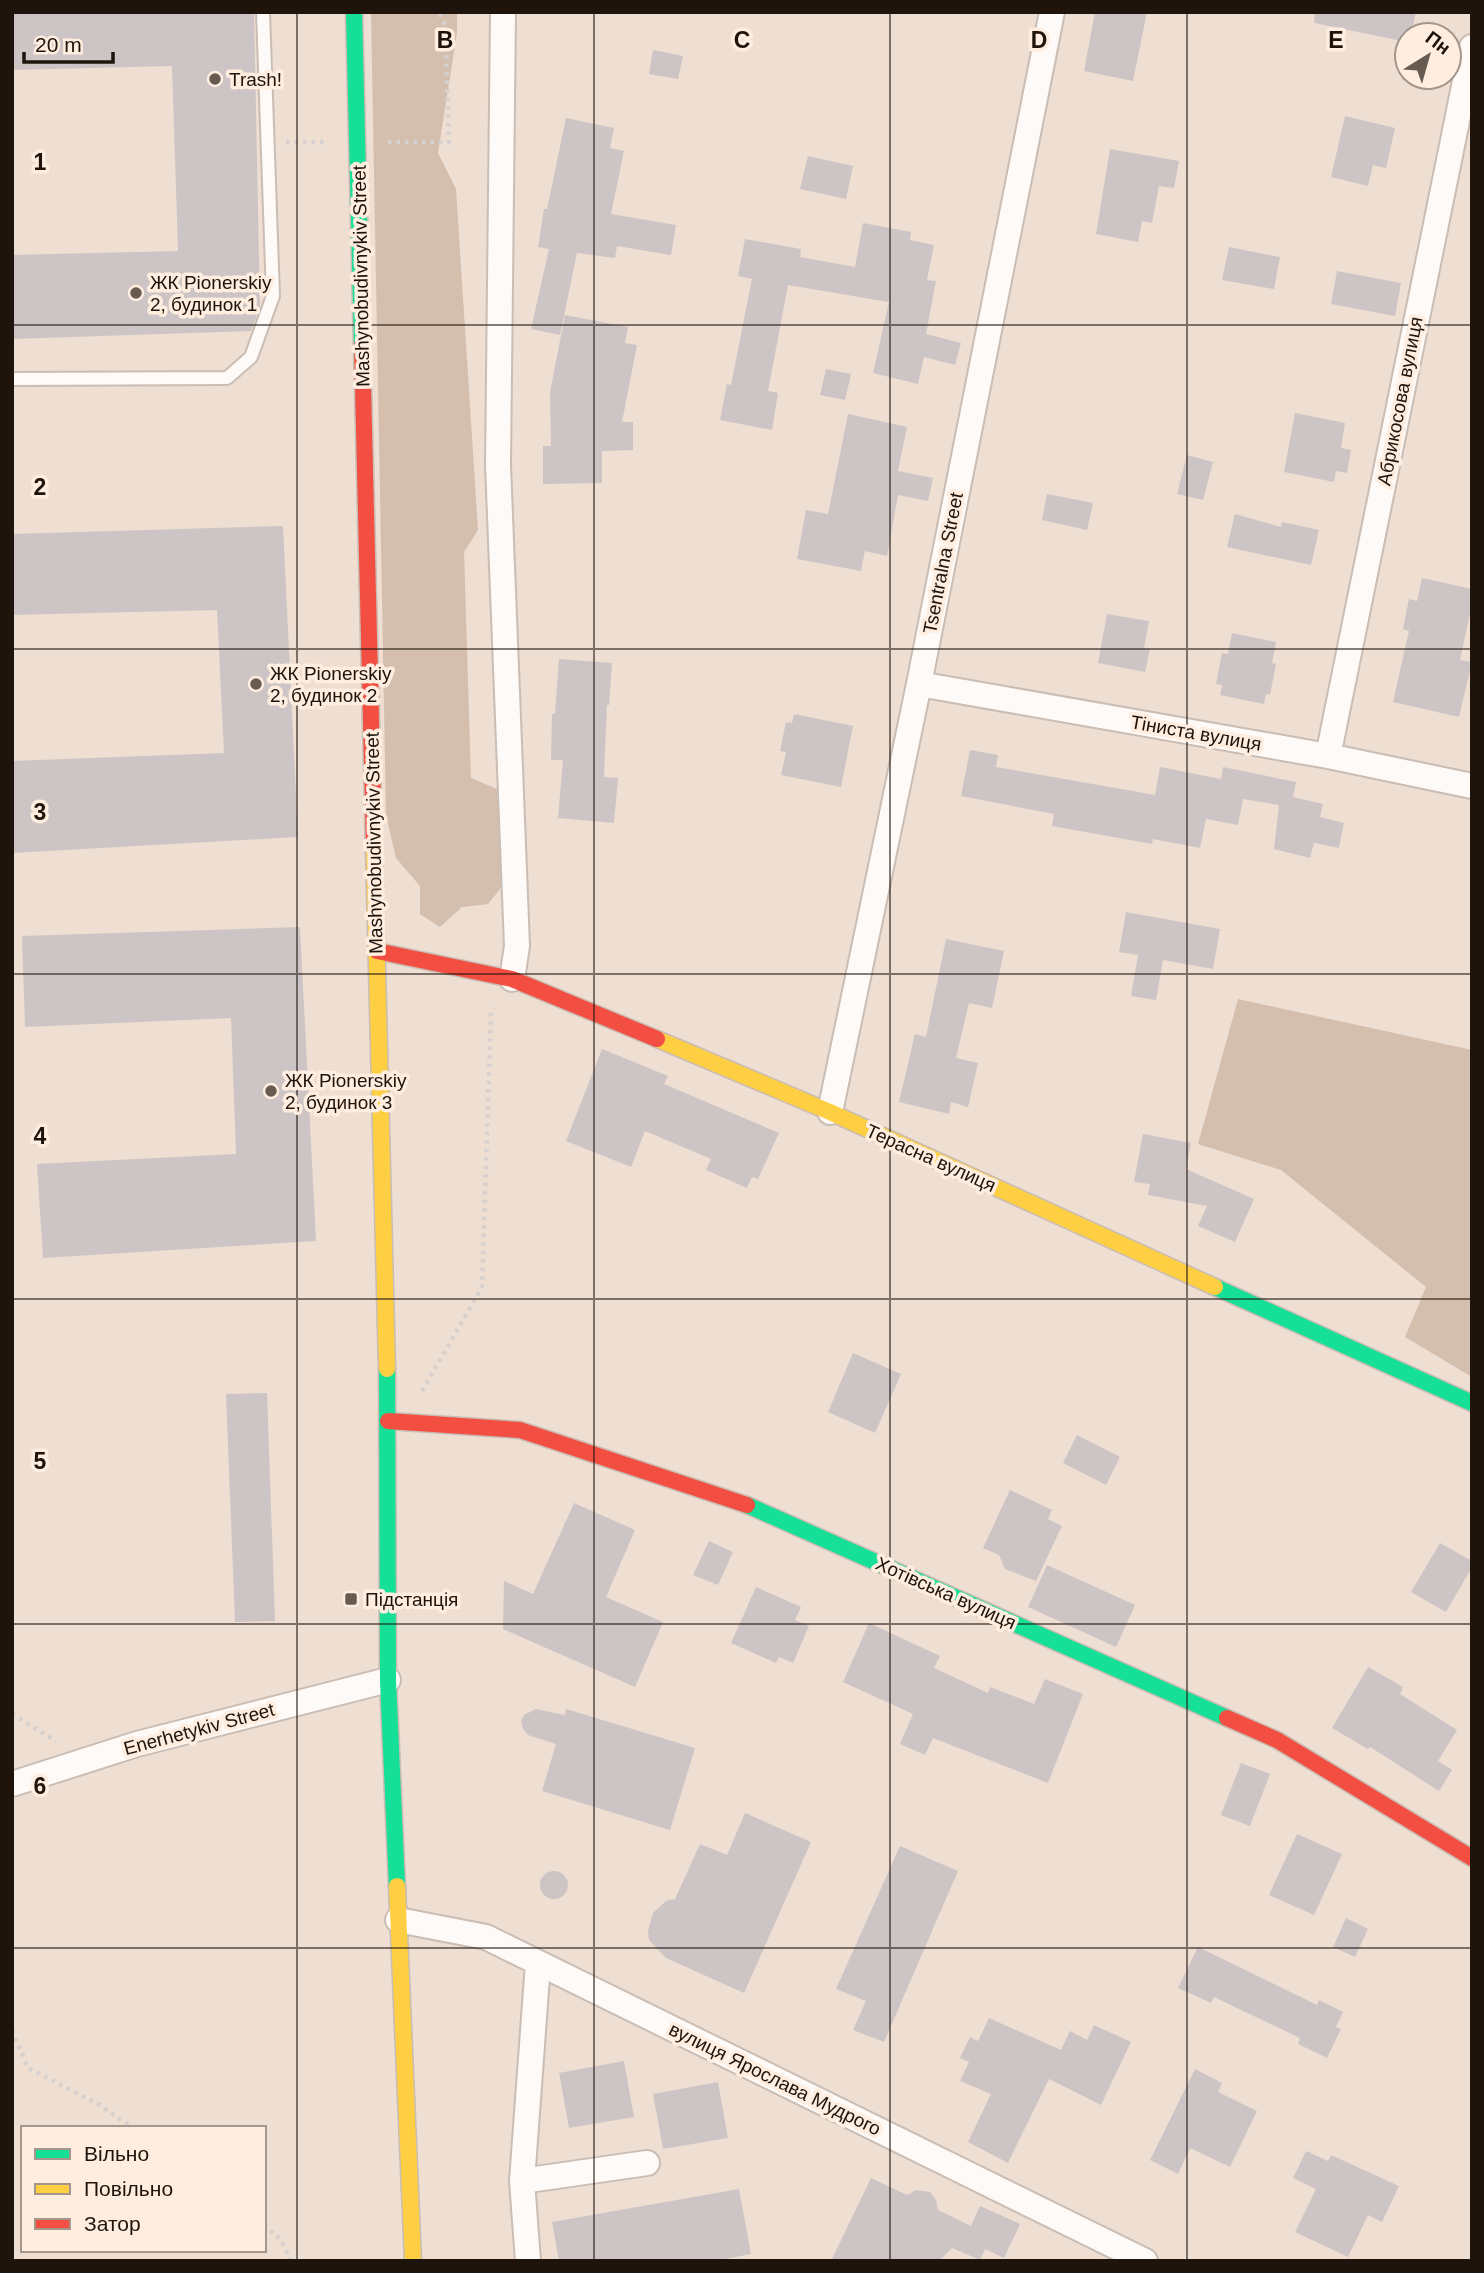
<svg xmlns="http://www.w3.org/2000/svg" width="1484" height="2273" font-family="Arial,sans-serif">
<rect width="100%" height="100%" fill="#efded2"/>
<path fill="#d4beae" d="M371,12h86v21l-19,120 18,36 22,341 -14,22 7,226 26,11 8,94 -17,21 -26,3 -22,20 -20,-13v-28l-24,-28 -10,-43z
M1238,999l234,51v327l-67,-40 21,-50 -145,-117 -83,-26z"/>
<path fill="#cdc5c5" d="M12,12h242l6,295 -9,24 -239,8v-84l166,-4 -6,-185 -160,4z
M1095,12h52l-14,69 -49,-10z
M1315,12h101l-5,23h-4v7l-93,-19z
M653,50l30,6 -5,23 -29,-5z
M1345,116l50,12 -9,40 -13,-3 -5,21 -37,-9z
M566,118l48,10 -4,20 14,3 -13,63 65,11 -5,30 -54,-9 -2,12 -38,-5 -17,82 -29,-6 18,-80 -11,-2 6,-38h3z
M1110,149l69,12 -5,27 -15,-2 -7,37 -10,-2 -4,21 -42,-8z
M808,156l45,10 -7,33 -46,-10z
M863,223l48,9 -1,8 24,5 -7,35 9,1 -10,53 35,9 -6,22 -31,-8 -6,27 -45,-11 16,-71 -101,-17 -20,106 10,2 -6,37 -52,-10 7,-36 4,1 21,-106 -14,-3 7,-37 56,10 -1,8 55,10z
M1229,247l51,10 -6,32 -52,-9z
M1337,271l64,12 -6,33 -64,-12z
M565,315l63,12 -3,16 12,2 -15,77h11v28l-31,1v32l-59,1v-38h8l-1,-54z
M826,369l25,5 -6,26 -25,-5z
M1295,413l50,10 -4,25 10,2 -4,23 -11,-2 -2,11 -50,-10z
M848,414l59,13 -9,44 35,7 -5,23 -30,-6 -11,61 -22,-5 -4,20 -64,-12 9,-49 22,4z
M1187,455l26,7 -10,38 -26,-6z
M1047,494l46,9 -6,27 -45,-10z
M1235,514l46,13 1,-5 37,8 -8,35 -84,-18z
M283,526l15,311 -286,16v-92l212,-8 -7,-143 -205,5v-81z
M1422,578l50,11v15l-12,56 12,2 -13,55 -66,-15 16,-71 -6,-2 6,-30 8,2z
M1107,614l42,7 -5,27 6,1 -5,23 -47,-9z
M1232,633l44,9 -4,21 4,1 -6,31 -4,-1 -2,10 -44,-9 2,-10 -6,-1 6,-31 6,1z
M559,659l53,4 -3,42h-2l-3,72 14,1 -4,45 -56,-5 5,-58h-12l1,-46h3z
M794,714l59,12 -12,61 -60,-12 5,-23 -6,-1 6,-29 6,1z
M970,750l28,5 -2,12 159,28 5,-28 61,12 2,-12 73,15 -3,15 30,7 -3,13 24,6 -5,25 -25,-5 -4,15 -36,-9 5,-44 -36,-6 -5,26 -32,-6 -6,29 -47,-9 -1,5 -100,-18 2,-12 -93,-18z
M1126,912l94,17 -7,40 -50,-9 -7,40 -25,-4 7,-41 -19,-3z
M300,927l16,314 -273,17 -6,-94 199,-10 -5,-136 -206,9 -3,-91z
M946,939l58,12 -12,57 -23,-5 -13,55 22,5 -10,44 -17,-5 -2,12 -50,-12 16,-68 11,3z
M602,1049l66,27 -4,8 115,49 -21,46 -6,-2 -5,11 -41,-18 5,-11 -66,-28 -14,36 -65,-26z
M1143,1134l48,9 -5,26 68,30 -19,43 -37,-16 9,-20 -59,-11 2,-11 -16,-2z
M853,1353l48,21 -26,59 -47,-21z
M267,1393l8,228 -40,1 -9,-228z
M1077,1435l43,22 -14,28 -43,-22z
M1010,1490l42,20 -4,9 14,7 -26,55 -31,-12 -6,-14 -16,-7z
M574,1503l61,27 -29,67 57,25 -28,65 -132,-58 1,-48 29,13z
M709,1541l24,11 -15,33 -25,-10z
M1440,1543l32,18v6l-26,45 -35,-20z
M1047,1565l88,40 -19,42 -88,-40z
M756,1587l45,20 -6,13 14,6 -16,37 -14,-6 -3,6 -45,-20z
M869,1623l71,33 -6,12 54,25 2,-6 44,17 11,-25 38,15 -35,89 -115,-45 -8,17 -25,-11 13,-30 -70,-32z
M1368,1667l35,20 -3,7 57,36 -19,31 14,9 -13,21 -69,-44 -2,2 -36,-21z
M536,1709l29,6 1,-6 129,39 -25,82 -128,-39 14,-47 -28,-9 -5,-6 -2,-8 3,-6z
M1241,1763l29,11 -20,52 -29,-11z
M745,1813l66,29 -67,151 -78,-35 -17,-18 -1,-9 5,-18 13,-12 9,-2 25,-55 27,11z
M1297,1834l45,20 -28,61 -45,-20z
M900,1846l58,25 -74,171 -31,-12 13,-29 -30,-12z
M540 1885a14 14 0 1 1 28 0a14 14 0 1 1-28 0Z
M1346,1918l22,11 -13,28 -22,-10z
M1198,1947l119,58 2,-5 24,12 -7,15 5,2 -14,29 -29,-14 2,-6 -86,-41 -3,6 -33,-15z
M989,2018l72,32 9,-19 17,9 7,-15 37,17 -30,63 -52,-26 -41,84 -40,-21 23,-48 -31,-13 9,-19 -9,-4 10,-21 8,4z
M624,2061l10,56 -65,11 -10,-55z
M1195,2069l27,14 -4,9 39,19 -27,56 -40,-19 -12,26 -28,-14z
M718,2082l10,56 -65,11 -10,-55z
M1306,2151l22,10 3,-6 68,31 -17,36 -14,-7 -20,42 -53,-25 21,-43 -23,-11z
M871,2178l36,17 9,-5 14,2 6,8 2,10 33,16 9,-20 40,18 -16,34 -19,-9 -5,11 -28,-12 -13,13h-108z
M739,2189l12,65 -36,7h-156l-7,-39z"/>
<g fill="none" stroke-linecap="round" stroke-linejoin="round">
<defs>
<path id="lane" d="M12,379l215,-1 24,-21 22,-61 -10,-284"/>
<path id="street" d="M503,12l-5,453 19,481 -5,33
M919,684l409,72 144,30
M1328,756l144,-709
M830,1112l89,-428 133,-672
M12,1784l125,-40 251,-64
M398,1920l88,17 659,324
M522,2181l125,-18
M528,2261l-6,-80 16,-218"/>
<path id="fast" d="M354,12l8,333
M1215,1287l257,116
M387,1369l1,311 9,206
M747,1505l480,213"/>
<path id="slow" d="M374,847l13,522
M657,1039l173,73 385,175
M397,1886l16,375"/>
<path id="jam" d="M362,345l12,502
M377,951l135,28 145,60
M388,1421l132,9 227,75
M1227,1718l50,22 195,118"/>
</defs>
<use href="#lane" stroke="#cabdb3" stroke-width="16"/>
<use href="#street" stroke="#cabdb3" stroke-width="28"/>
<use href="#fast" stroke="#cabdb3" stroke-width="19"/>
<use href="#slow" stroke="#cabdb3" stroke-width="19"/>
<use href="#jam" stroke="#cabdb3" stroke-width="19"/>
<path stroke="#d6d1ce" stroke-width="4.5" stroke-dasharray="3.5 5" stroke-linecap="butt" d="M286,142h40
M388,142h61l-4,-117 -6,-13
M422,1391l60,-104 9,-275 3,-4
M12,1714l44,27
M12,2030l16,38 70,36 35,24
M264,2225l17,15 10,21"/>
<use href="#lane" stroke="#fdfaf8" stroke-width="12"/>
<use href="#street" stroke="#fdfaf8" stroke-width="24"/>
<use href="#fast" stroke="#16e098" stroke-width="16"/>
<use href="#slow" stroke="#ffcf43" stroke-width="16"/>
<use href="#jam" stroke="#f24e42" stroke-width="16"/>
</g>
<path fill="none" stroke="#1e140c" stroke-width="2" stroke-opacity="0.55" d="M297,12v2249M594,12v2249M890,12v2249M1187,12v2249M12,325h1460M12,649h1460M12,974h1460M12,1299h1460M12,1624h1460M12,1948h1460"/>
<g fill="#675b51" stroke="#ffeddf" stroke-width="2.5">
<circle cx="215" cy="79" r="7"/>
<circle cx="136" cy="293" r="7"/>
<circle cx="256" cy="684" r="7"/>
<circle cx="271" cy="1091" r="7"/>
<rect x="344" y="1592" width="14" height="14" rx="3.5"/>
</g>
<g text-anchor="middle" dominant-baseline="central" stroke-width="7" stroke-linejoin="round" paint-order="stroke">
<g font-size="19" fill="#1e140c" stroke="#ffeddf" text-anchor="start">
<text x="229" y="79">Trash!</text>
<text x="150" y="282">ЖК Pionerskiy<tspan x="150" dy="22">2, будинок 1</tspan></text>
<text x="270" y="673">ЖК Pionerskiy<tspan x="270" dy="22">2, будинок 2</tspan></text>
<text x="285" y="1080">ЖК Pionerskiy<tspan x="285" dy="22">2, будинок 3</tspan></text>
<text x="365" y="1599">Підстанція</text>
</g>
<g font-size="19" fill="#1e140c" stroke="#ffeddf">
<text transform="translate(361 276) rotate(-91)">Mashynobudivnykiv Street</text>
<text transform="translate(1400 401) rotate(-79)">Абрикосова вулиця</text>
<text transform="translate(943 563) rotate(-79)">Tsentralna Street</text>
<text transform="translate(1196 733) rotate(10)">Тіниста вулиця</text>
<text transform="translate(374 843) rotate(-91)">Mashynobudivnykiv Street</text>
<text transform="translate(931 1158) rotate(24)">Терасна вулиця</text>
<text transform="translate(946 1593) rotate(24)">Хотівська вулиця</text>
<text transform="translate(199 1729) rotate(-15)">Enerhetykiv Street</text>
<text transform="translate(775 2079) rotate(26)">вулиця Ярослава Мудрого</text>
</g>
</g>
<g font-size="23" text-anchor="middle" font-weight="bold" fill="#1e140c" stroke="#ffeddf" stroke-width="7" stroke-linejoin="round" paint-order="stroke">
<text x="445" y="48">B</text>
<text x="742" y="48">C</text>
<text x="1039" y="48">D</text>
<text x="1336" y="48">E</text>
<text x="40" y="170">1</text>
<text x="40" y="495">2</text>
<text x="40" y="820">3</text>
<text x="40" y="1144">4</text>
<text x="40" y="1469">5</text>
<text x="40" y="1794">6</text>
</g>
<rect width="1484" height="2273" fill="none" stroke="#1e140c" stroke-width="28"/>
<rect x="21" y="2126" width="245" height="126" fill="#ffeddf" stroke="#a5968b" stroke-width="2"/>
<rect x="35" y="2149" width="35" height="10" fill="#16e098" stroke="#a5968b" stroke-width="2"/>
<text x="84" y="2161" font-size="21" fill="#1e140c">Вільно</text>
<rect x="35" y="2184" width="35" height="10" fill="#ffcf43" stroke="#a5968b" stroke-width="2"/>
<text x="84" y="2196" font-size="21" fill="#1e140c">Повільно</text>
<rect x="35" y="2219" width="35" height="10" fill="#f24e42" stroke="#a5968b" stroke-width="2"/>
<text x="84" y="2231" font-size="21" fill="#1e140c">Затор</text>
<g transform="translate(1428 56) rotate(37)"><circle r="33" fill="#ffeddf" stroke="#a5968b" stroke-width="2"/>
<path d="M0-5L12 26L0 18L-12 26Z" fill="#675b51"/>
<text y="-10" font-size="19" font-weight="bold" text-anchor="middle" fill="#1e140c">Пн</text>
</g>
<path d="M24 52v10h89v-10" fill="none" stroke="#1e140c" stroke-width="3.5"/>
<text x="35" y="52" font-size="21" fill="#1e140c" stroke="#ffeddf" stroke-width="5" paint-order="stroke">20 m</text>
</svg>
